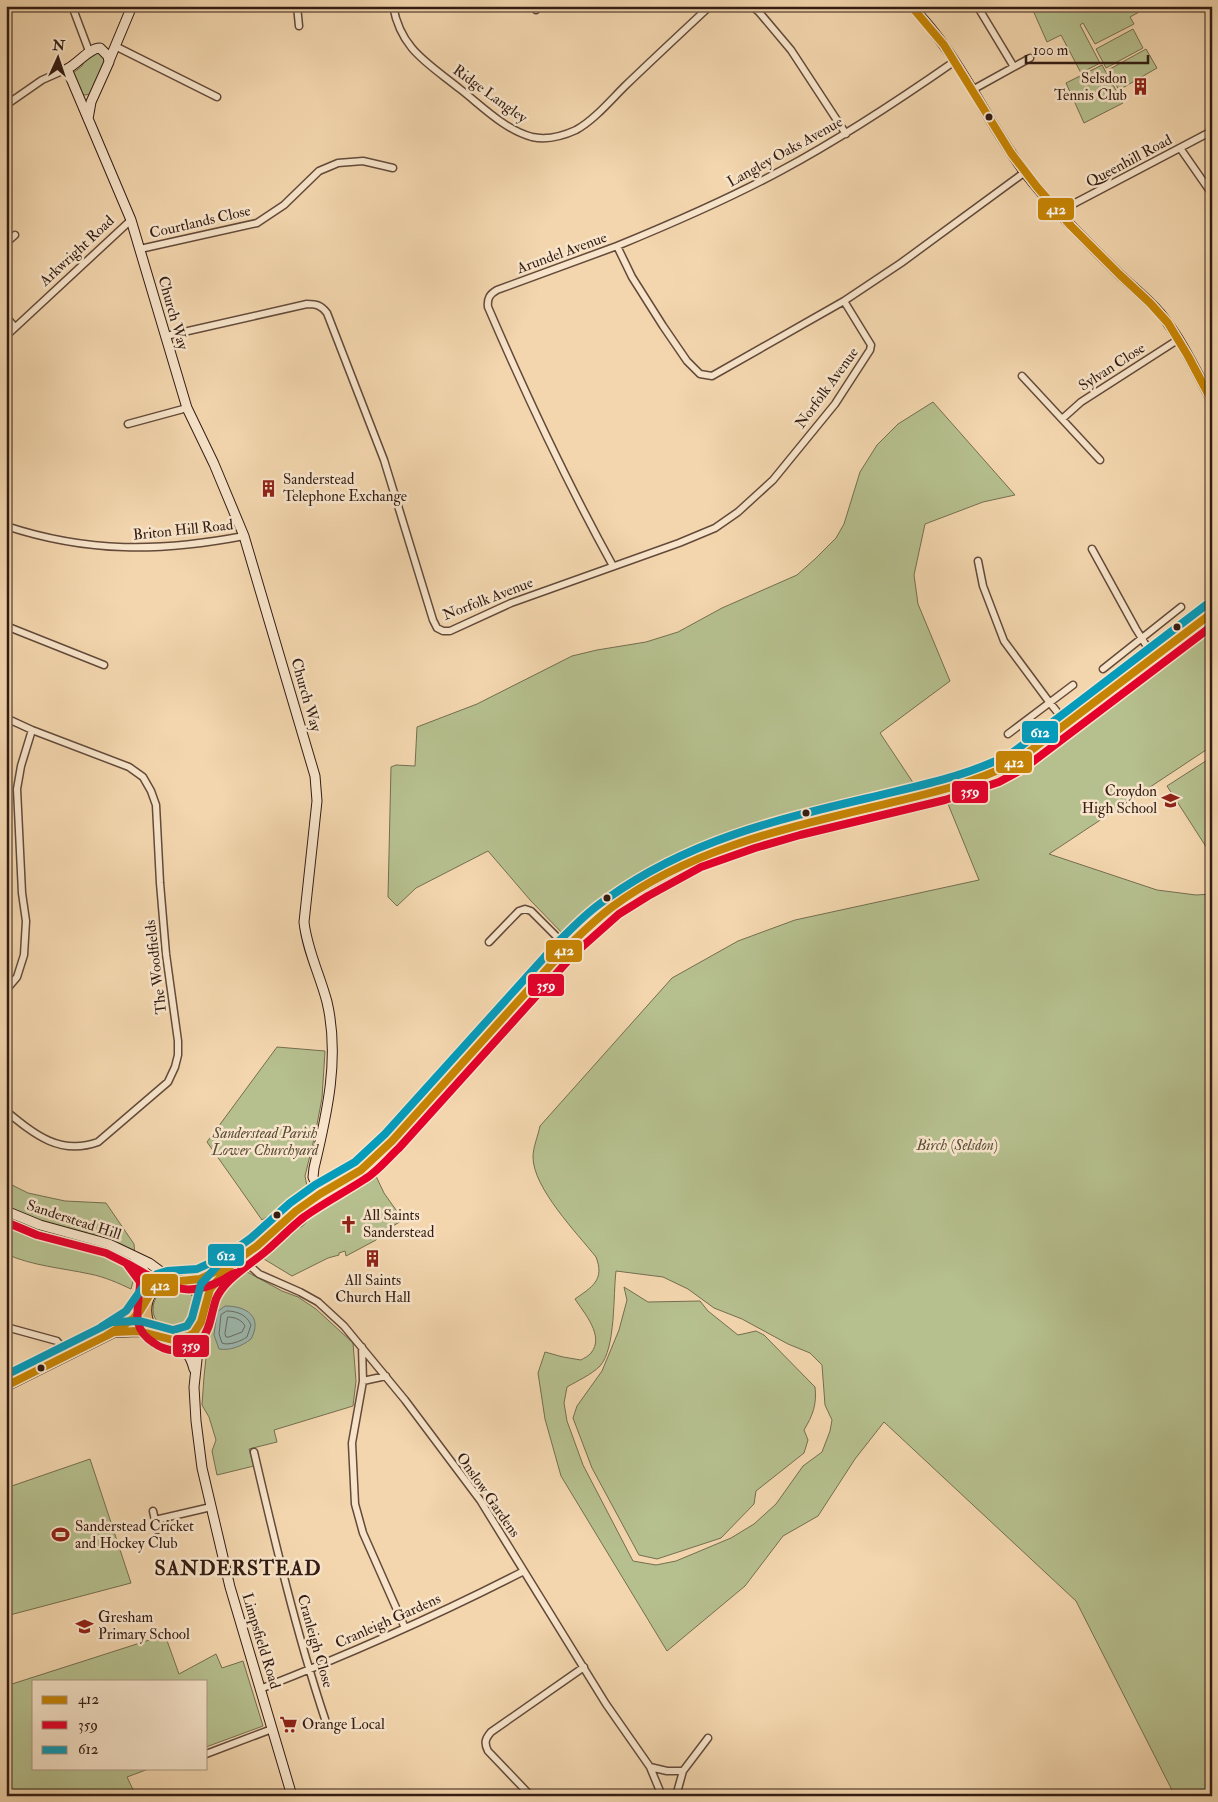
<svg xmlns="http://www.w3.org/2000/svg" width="1218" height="1802" font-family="'IM FELL Double Pica',serif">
<rect width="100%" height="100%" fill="#f3d6ae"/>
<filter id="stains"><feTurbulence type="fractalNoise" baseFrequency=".004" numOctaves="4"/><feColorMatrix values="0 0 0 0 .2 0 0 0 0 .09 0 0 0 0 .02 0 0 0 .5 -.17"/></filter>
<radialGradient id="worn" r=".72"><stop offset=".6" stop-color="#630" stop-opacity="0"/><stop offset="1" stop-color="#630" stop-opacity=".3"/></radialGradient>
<path fill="#b6bf8e" stroke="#746e50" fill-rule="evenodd" d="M1031,6h105l3,6 -9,5 4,7 -39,20 -12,-21 -3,2 20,38 -19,10 -20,-38 -14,7z
M1133,29l10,19 -37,20 -10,-19z
M1146,49l11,19 -38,22 -11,-20z
M99,50l7,9 -16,35 -5,1 -3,-1 -9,-21 9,-7 3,-6z
M1102,65l21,38 -39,20 -18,-40z
M933,402l82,93 -32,7 -58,22 -11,51 4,29 32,77 -70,52 36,54 -123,28 -100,34 -54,30 -34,22 -23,19 -17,16 -34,-35 -43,-50 -72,37 -19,18 -9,-9 3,-130 5,-2 19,1 2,-39 60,-23 95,-48 25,-6 49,-8 32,-10 44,-24 75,-33 18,-16 21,-21 8,-14 16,-52 17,-27 21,-21z
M1212,626v120l-163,108 108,36 39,5 16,-1v902h-37l-99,-195 -192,-179 -29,37 -37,57 -35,20 -38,50 -78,65 -106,-175 -16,-57 -7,-46 7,-21 18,5 18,3c3,-2 8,-4 10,-7 14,-17 -7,-40 -16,-54 17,-12 30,-19 21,-42 -19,-24 -63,-69 -63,-100 0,-10 5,-21 7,-31l132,-148 66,-37 57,-21 184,-40 -33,-81 40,-10 34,-17zM616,1271l47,6 25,12 26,19 28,11 46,25 22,9 12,12 3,40 7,15 -2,11 -8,21 -19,14 -27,38 -22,20 -23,14 -55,23 -20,4 -23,-4 -50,-96 -16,-44 -3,-18 3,-16c10,-6 24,-12 33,-21 16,-18 13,-71 16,-95z
M1212,757v99l-45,-70z
M277,1047l48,4 -3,47 -7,37 -10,41 3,15 -46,29 -55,-78z
M375,1174l9,19 19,27 -22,13 -5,7 -30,16 -1,-5 -6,2v2l-11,3 -36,18 -33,-20 35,-30 7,1c5,-3 6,-6 5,-11l15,-11 47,-27 2,2z
M6,1182l22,11 37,8 41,2 28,41 2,27 -5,18c-13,-6 -26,-12 -41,-15 -28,-6 -57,-8 -84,-20z
M238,1267l44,24 16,6 18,12 37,34 3,38 -3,25 -79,24 3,12 -28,7 5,17 -37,9 -5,-24 4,-11 -7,-23 -7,-12 2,-28 5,-48 5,-25 5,-15 8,-11z
M153 1309a22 22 0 1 1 44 0a22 22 0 1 1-44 0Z
M624,1287l24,15 52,-1 8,10 30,24 18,-4 8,4 51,52c2,17 -2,28 -11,43l4,10 -4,13 -48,38 -2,13 -33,34 -64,21 -18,-4 -47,-87 -19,-50 4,-12 25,-35 17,-41 8,-30z
M90,1459l41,124 -125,33v-128z
M165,1635l14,39 37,-20 6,14 21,-7 20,65 -57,21v-66h-172v87h117l-24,9 9,19h-130v-122l6,10z"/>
<path fill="#9cb8af" stroke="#727a71" d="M225,1306c22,0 38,11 26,33 -9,7 -21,12 -32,10l-5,-14 3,-23z"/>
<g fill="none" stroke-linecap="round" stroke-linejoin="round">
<path stroke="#686a61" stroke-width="1" d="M227,1311c10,0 20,4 24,14l-4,12c-6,4 -18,9 -25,6l-3,-9 2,-19z
M228,1317c7,0 14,3 17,9l-3,6 -13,5h-3l-1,-3z"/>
<defs>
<path id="street" d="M72,6l17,45
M297,6l2,20
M393,6c8,44 35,57 67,83 22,17 45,41 72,48 14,3 31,-1 44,-7 18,-10 34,-29 48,-43 28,-27 57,-54 86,-81
M752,6l7,6 32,38 55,84
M979,9l35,58
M536,10v-4
M115,46l102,51
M974,89l56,-31
M6,105l36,-25 25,-11
M1180,148l32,46
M1058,212l154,-81
M6,243l9,-8
M617,246c56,-23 112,-47 165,-76 60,-32 117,-70 173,-109
M140,249l117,-26 27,-18 35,-34 19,-8 25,-2 30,7
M6,317l9,10
M6,336l125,-116
M166,336l141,-32c9,0 14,1 20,9l57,147 49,160 4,8 6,3h7l61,-28 168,-60 36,-15 23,-16 35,-32 62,-76 35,-54 1,-5 -27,-44
M1022,376l78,84
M1062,419l19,-17 98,-63
M128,424l59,-16
M6,526c82,27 154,26 238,10
M1092,549l44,80 18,29
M978,561l5,25 21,55 46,62 17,21
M613,566c-47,-85 -87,-171 -125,-259 -1,-9 2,-13 9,-17l120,-44 15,31 31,49 24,35 13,13 12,2 132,-75 57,-38 124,-91
M6,626l98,39
M1103,669l78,-62
M6,718l26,12 97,37 14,10 8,14 5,14 4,78 6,71 12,87v14l-3,12 -7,15 -70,60c-38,14 -64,-8 -92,-31
M1008,734l65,-49
M489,942l30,-31 6,-2 6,2 36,36
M6,990l11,-13 7,-22 2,-34 -4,-28 -5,-104 4,-23 11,-36
M244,1256l6,10 9,8 41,18 18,10 26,24 61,74 75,100 126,204 44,63 12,29
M6,1327l51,14 11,14
M362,1347l1,34 -11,62 3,61 8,29 42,95
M363,1381l23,-5
M254,1452c21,90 42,180 71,267
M153,1511l4,19
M155,1520l56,-13
M260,1689c90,-35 178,-74 264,-118
M206,1754l66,-25
M650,1767l17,4h16
M531,1796l-43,-45c-4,-8 -3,-12 3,-19l93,-65
M676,1796l7,-25 25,-33"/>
<path id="secondary" d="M911,6c49,49 74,114 115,168 28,36 61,68 93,100 14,13 29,25 41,39 22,27 36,58 52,88
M109,61l23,-55
M88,119l3,-17 18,-40 -1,-6 -8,-8c-11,0 -21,15 -33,21l64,151 56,188 27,56 30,72 71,240 2,25 -13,121c3,28 16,53 23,80 13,55 0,112 -13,166l-1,9 7,17
M6,1211l34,14 69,19 40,19 15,11 15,6
M135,1258l15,21v14
M201,1323l-7,64 2,34 6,47 28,119 62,209
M168,1339c14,8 22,13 26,30"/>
<path id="primary" d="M173,1280c40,1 38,62 -1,60 -32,-2 -37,-54 1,-60z
M187,1282c47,-12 74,-41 110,-71 19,-16 43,-25 63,-40 12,-8 22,-20 32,-30 45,-47 88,-96 131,-145 28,-31 55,-64 88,-89 82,-61 184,-82 281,-105 34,-8 71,-14 103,-28 30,-14 56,-38 82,-57 45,-35 90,-69 135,-104
M204,1309l6,-20 15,-18
M115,1332l23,-1 19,4
M6,1386l108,-54 19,-13 13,-19"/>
</defs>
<use href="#street" stroke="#634a3a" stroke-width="9"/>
<use href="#secondary" stroke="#331c13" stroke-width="11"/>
<use href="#primary" stroke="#331c13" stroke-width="12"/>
<use href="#street" stroke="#f7e4ca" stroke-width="6"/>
<use href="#secondary" stroke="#f7e4ca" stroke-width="9"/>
<use href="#primary" stroke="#eabb77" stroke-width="10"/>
<defs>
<path id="bus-1" d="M911,6l33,39 67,108 26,34 34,39 48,48 31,29 18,20 20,33 24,45
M106,1336l27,-17 7,-8 12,-20 10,-8 38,-4 31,-15
M6,1386l108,-54 24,-1 35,9 16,-4 5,-3 7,-11 9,-33 23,-26 24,-17 39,-35 24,-17 41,-24 31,-29 175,-194c15,-14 29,-28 45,-40 77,-57 170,-78 261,-100 49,-12 99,-22 144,-46l195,-148"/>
<path id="bus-2" d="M6,1222l31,13 69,18 20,10 14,19c0,24 -12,45 14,61 5,4 15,8 21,7 37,-6 32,-23 41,-51 3,-7 8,-13 13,-18 11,-11 24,-19 36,-29 13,-11 25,-24 39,-35 20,-14 41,-25 61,-38 13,-8 23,-21 34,-31l175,-194 45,-40 29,-18 53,-29 54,-19 45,-13 145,-35 54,-18 24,-13 189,-143
M128,1264c30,16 50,35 86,20 8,-3 14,-8 21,-11"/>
<path id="bus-3" d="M101,1327l25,-16 19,-27 12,-10 10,-3 30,-2 30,-14
M6,1375l106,-53 28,-1 33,9 14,-4 5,-8 9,-34 25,-28 25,-18 39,-35 25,-18 40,-23 30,-28 175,-194c15,-15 30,-30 48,-42 80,-57 166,-78 260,-100 48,-12 99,-21 144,-45l194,-148"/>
</defs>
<use href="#bus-1" stroke="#f7e4ca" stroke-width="11"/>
<use href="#bus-2" stroke="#f7e4ca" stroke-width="11"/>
<use href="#bus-3" stroke="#f7e4ca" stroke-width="11"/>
<use href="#bus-1" stroke="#c68405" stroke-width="8"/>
<use href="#bus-2" stroke="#e4002b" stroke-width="8"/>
<use href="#bus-3" stroke="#059bbb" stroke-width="8"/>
</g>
<defs>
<symbol id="building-bare" viewBox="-9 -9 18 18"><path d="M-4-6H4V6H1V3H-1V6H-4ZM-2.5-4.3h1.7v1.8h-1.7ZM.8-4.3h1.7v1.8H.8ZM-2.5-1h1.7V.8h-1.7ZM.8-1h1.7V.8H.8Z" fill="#8f2418" stroke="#f7e4ca" stroke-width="2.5" paint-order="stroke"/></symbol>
<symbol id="school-bare" viewBox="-9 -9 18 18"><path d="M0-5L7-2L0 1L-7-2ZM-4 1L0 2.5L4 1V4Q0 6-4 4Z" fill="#8f2418" stroke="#f7e4ca" stroke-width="2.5" paint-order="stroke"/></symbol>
<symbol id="church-bare" viewBox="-9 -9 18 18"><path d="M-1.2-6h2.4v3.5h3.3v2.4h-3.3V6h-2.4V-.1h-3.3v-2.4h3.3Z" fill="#8f2418" stroke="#f7e4ca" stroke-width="2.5" paint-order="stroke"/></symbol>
<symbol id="stadium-bare" viewBox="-9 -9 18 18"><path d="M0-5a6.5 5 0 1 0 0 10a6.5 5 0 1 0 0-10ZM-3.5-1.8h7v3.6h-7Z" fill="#8f2418" stroke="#f7e4ca" stroke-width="2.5" paint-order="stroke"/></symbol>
<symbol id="supermarket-bare" viewBox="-9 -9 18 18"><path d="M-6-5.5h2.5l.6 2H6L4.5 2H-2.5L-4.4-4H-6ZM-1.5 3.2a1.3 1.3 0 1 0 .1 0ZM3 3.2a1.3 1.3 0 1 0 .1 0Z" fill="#8f2418" stroke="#f7e4ca" stroke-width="2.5" paint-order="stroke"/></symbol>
</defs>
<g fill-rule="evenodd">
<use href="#building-bare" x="1128" y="74" width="25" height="25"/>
<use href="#building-bare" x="256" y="476" width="25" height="25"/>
<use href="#school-bare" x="1158" y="788" width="25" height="25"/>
<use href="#church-bare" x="336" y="1212" width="25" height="25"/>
<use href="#building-bare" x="360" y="1246" width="25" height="25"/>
<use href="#stadium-bare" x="48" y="1522" width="25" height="25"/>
<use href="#school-bare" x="72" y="1614" width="25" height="25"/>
<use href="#supermarket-bare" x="276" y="1712" width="25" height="25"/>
</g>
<g fill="#331c13" stroke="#f7e4ca" stroke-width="2">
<circle cx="989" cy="117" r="4.5"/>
<circle cx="1177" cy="627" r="4.5"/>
<circle cx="806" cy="813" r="4.5"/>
<circle cx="607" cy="898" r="4.5"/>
<circle cx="277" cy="1215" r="4.5"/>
<circle cx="41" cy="1368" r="4.5"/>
</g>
<g text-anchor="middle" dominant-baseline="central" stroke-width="5" stroke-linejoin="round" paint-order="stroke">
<g font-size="15" fill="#331c13" stroke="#f7e4ca" text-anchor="start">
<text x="1127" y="78" text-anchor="end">Selsdon<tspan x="1127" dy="17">Tennis Club</tspan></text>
<text x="283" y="479">Sanderstead<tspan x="283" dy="17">Telephone Exchange</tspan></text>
<text x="1157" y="791" text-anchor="end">Croydon<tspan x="1157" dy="17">High School</tspan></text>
<text x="363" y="1215">All Saints<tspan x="363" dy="17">Sanderstead</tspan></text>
<text x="373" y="1280" text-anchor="middle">All Saints<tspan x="373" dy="17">Church Hall</tspan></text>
<text x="75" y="1526">Sanderstead Cricket<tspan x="75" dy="17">and Hockey Club</tspan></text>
<text x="98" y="1617">Gresham<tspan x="98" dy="17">Primary School</tspan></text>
<text x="302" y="1724">Orange Local</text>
</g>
<g font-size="15" fill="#331c13" stroke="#f7e4ca">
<text transform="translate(490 94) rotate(36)">Ridge Langley</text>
<text transform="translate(785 152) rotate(-29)">Langley Oaks Avenue</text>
<text transform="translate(1129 161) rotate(-28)">Queenhill Road</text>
<text transform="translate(200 222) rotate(-13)">Courtlands Close</text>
<text transform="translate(77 251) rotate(-43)">Arkwright Road</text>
<text transform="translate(562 253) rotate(-20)">Arundel Avenue</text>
<text transform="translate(173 313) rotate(74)">Church Way</text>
<text transform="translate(1112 367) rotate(-33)">Sylvan Close</text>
<text transform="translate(827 388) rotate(-54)">Norfolk Avenue</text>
<text transform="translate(183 530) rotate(-6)">Briton Hill Road</text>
<text transform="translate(488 599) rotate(-21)">Norfolk Avenue</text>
<text transform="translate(306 695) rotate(74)">Church Way</text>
<text transform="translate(156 967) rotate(-97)">The Woodfields</text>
<text transform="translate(74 1220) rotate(18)">Sanderstead Hill</text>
<text transform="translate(488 1495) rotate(55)">Onslow Gardens</text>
<text transform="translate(388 1621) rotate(-24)">Cranleigh Gardens</text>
<text transform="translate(261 1641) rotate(73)">Limpsfield Road</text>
<text transform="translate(315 1641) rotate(74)">Cranleigh Close</text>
</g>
<g font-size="15" font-style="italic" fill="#5a4d38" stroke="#f7e4ca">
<text x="265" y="1133">Sanderstead Parish<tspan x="265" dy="17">Lower Churchyard</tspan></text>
<text x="957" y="1145">Birch (Selsdon)</text>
</g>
<g font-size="20" font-weight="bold" letter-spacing="1" fill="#331c13" stroke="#f7e4ca">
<text x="238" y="1568">SANDERSTEAD</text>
</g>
</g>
<g stroke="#f7e4ca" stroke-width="2">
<rect x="1037" y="197" width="38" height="24" rx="5" fill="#c68405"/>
<rect x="1021" y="720" width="38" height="24" rx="5" fill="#059bbb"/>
<rect x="995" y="750" width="38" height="24" rx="5" fill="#c68405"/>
<rect x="951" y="780" width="38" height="24" rx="5" fill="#e4002b"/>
<rect x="545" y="939" width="38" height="24" rx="5" fill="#c68405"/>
<rect x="527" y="973" width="38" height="24" rx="5" fill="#e4002b"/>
<rect x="207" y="1243" width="38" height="24" rx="5" fill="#059bbb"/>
<rect x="141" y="1273" width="38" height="24" rx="5" fill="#c68405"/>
<rect x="172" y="1334" width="38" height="24" rx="5" fill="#e4002b"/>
</g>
<g font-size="14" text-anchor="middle" font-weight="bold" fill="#fff">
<text x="1056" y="214">412</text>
<text x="1040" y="737">612</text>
<text x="1014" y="767">412</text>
<text x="970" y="796">359</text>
<text x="564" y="955">412</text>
<text x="546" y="990">359</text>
<text x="226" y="1260">612</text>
<text x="160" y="1290">412</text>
<text x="191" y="1350">359</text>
</g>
<rect width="1218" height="1802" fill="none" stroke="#f3d6ae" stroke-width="25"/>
<rect x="8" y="8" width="1203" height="1787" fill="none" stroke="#331c13" stroke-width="2.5"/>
<rect x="12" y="12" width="1193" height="1777" fill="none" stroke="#331c13"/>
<rect x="32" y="1680" width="175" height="90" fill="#f7e4ca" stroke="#a99481"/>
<rect x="42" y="1696" width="25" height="8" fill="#c68405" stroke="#a99481"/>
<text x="78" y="1704" font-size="15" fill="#331c13">412</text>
<rect x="42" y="1721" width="25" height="8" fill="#e4002b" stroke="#a99481"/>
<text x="78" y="1730" font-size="15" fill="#331c13">359</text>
<rect x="42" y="1746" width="25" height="8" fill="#059bbb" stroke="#a99481"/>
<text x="78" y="1754" font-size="15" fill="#331c13">612</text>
<g transform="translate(58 58) rotate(3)" stroke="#f7e4ca" stroke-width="4" paint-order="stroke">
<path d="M0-4L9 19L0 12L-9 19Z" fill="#331c13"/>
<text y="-8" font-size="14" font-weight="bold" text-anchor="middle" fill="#331c13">N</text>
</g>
<path d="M1026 55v8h122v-8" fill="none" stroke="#331c13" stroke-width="2.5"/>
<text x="1033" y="55" font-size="15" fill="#331c13" stroke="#f7e4ca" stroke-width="4" paint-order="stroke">100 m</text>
<rect width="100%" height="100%" filter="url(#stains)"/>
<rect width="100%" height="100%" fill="url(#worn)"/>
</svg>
